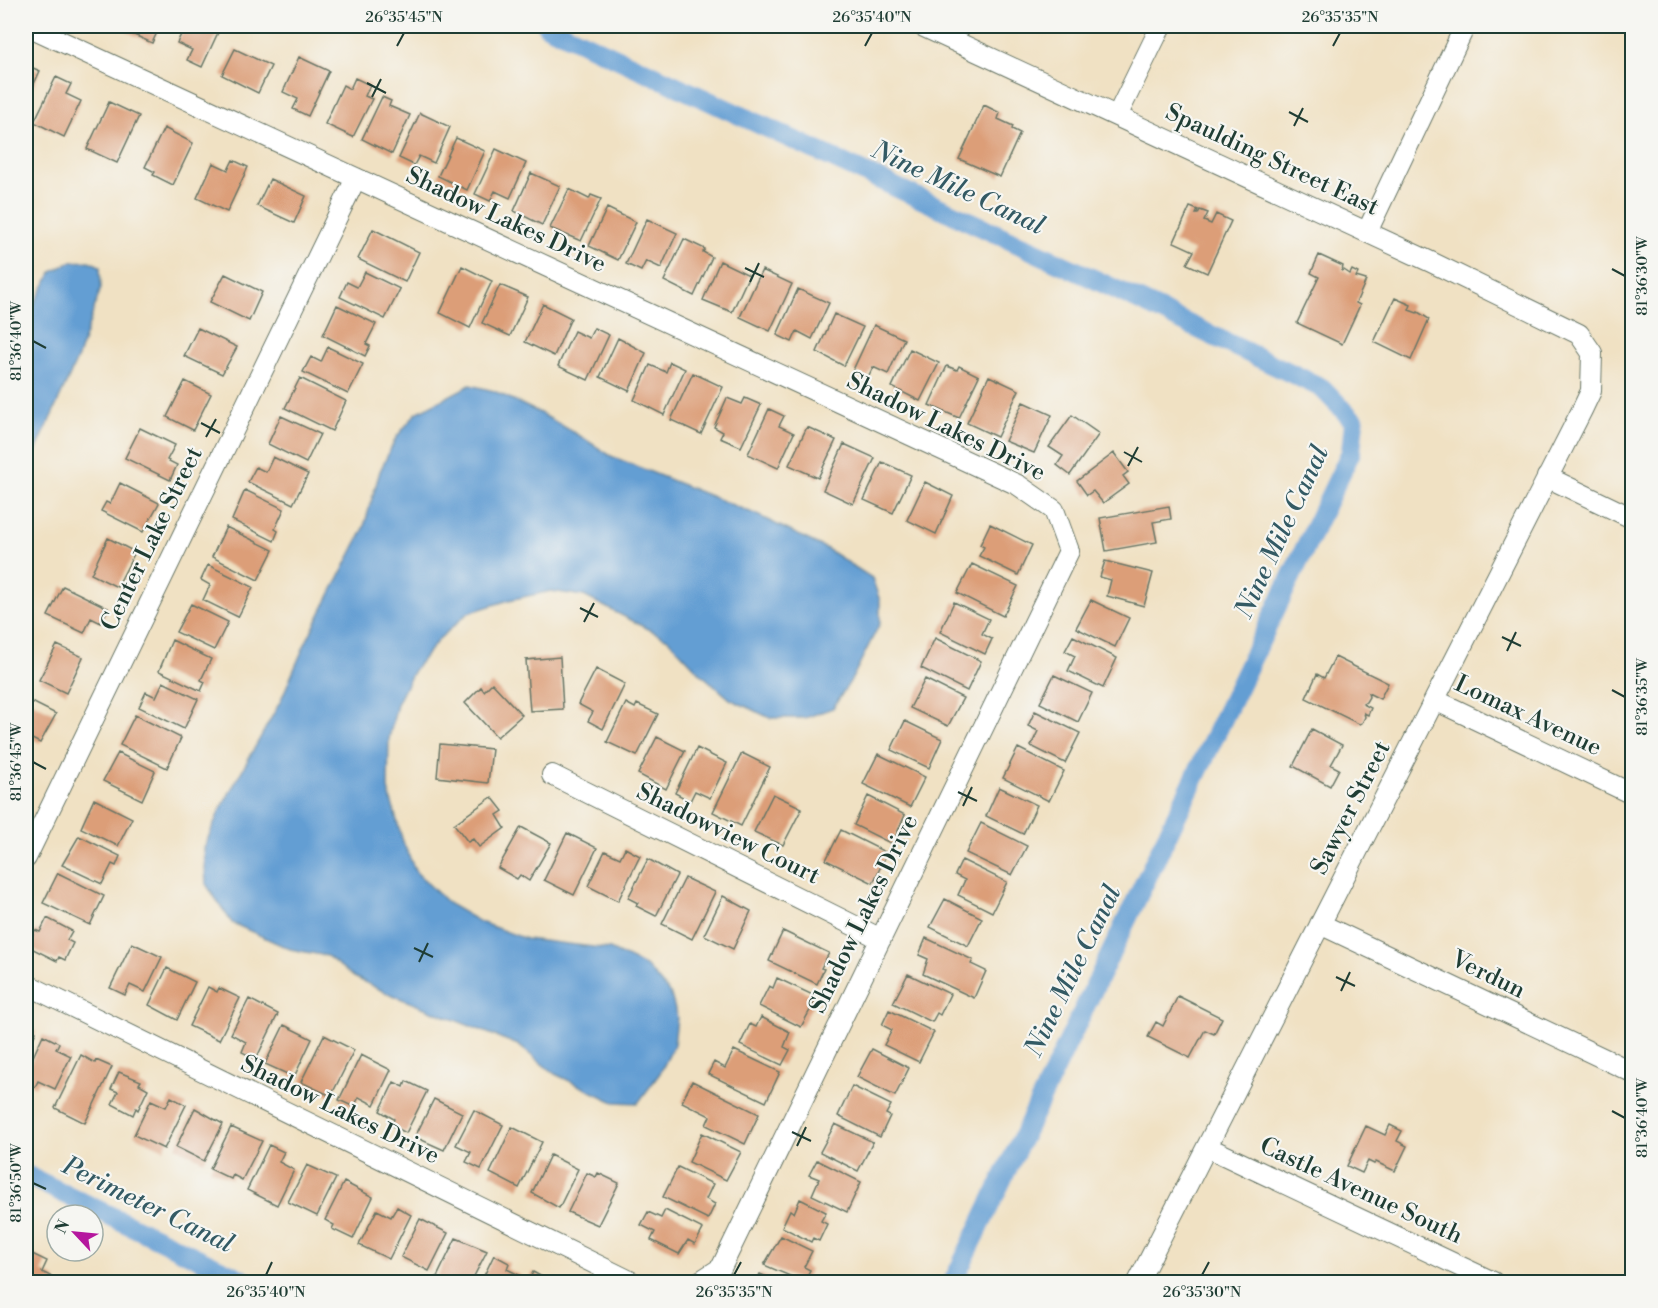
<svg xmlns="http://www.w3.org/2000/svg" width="1658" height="1308" font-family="'Libre Bodoni',serif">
<rect width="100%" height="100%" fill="#f6f6f2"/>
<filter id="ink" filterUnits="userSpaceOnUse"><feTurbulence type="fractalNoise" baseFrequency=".0167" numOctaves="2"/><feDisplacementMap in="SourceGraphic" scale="12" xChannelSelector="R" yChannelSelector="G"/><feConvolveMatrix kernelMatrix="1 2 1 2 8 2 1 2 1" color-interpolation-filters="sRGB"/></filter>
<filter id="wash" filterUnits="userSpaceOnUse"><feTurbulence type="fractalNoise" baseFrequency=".008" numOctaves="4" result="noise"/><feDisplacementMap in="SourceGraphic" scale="24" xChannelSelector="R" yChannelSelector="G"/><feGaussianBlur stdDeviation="1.35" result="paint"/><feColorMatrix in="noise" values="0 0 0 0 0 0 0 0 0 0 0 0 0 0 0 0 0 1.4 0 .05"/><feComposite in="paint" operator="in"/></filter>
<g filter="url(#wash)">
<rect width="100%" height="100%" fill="#f0e1c3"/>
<path fill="#639ed3" stroke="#416e84" stroke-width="1.5" d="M89,261l11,5 1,22 -23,69 -52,116v-140l9,-31 17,-30 18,-10z
M470,385l24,6 46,22 40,23 31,20 144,58 72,35 45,29 8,23v22l-27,54 -20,31 -28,10h-35l-40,-19 -30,-26 -32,-34 -84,-43 -33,-5 -42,9 -41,13 -29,26 -25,31 -17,34 -8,34 -1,51 15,53 13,30 33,32 31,18 46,17 84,10 37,18 24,28 6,22 -3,28 -14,28 -22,30 -24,-1 -59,-28 -37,-29 -131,-52 -33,-16 -27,-21 -37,-7 -58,-26 -26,-39 -2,-36 15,-36 61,-110 25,-58 58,-114 17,-59 16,-33 20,-25z"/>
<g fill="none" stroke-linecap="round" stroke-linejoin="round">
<path stroke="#639ed3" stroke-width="20" d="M547,26l549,254 226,108 32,33 -3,31 -398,830
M26,1175l221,107"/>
</g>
<g id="blocks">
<path fill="#dc9e78" d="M114,26h46l-8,17z
M185,26h36l-19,41 -15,-7 5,-10 -15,-7z
M235,49l36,17 -13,27 -36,-18z
M299,57l30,14 -21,45 -15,-7 5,-10 -15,-7z
M26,65l14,6 -14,30z
M56,77l15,7 -5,10 15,7 -17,36 -30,-15z
M355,78l15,7 -5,11 7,3 -19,38 -28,-13 18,-39 7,4z
M382,97l9,4 -2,5 21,9 -18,39 -30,-15z
M109,102l30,14 -22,47 -30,-14z
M984,105l16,8 -2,6 15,7 -1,3 8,4 -20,44 -41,-18z
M420,113l30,14 -16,36 -15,-7 -5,9 -15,-7z
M164,128l29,15 -20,42 -20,-10 2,-3 -10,-5z
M456,138l29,13 -18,39 -29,-14z
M496,149l30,14 -16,35 -15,-7 -5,10 -15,-7z
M233,160l15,7 -21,45 -30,-14 16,-35 15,7z
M531,173l29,13 -18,39 -28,-14z
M270,179l36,17 -12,27 -37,-17z
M569,189l20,10 2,-4 10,4 -20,42 -31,-13z
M1190,207l8,3 -2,4h2l2,-4 8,3 -4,8 7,3 5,-10 15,7 -24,52 -20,-9 7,-13 -20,-9z
M607,208l29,14 -18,38 -29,-14z
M647,219l30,14 -16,35 -15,-7 -5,10 -15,-7z
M373,229l46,23 -14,30 -47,-23z
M684,239l21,10 -2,3 9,5 -18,39 -30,-15z
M1319,255l24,11 -1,5 2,-1 6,4 2,-4 6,3 -2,4 10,3 -10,23 4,2 -18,39 -45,-21 22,-46 -8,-4z
M720,261l29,14 -17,37 -29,-12z
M462,266l30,15 -22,47 -30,-15z
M762,270l30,14 -22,47 -30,-14z
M365,272l35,17 -15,30 -45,-22 7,-15 10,5z
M225,274l37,18 -13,29 -39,-19z
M500,285l28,12 -18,39 -28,-13z
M798,289l31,14 -17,36 -15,-8 -5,11 -15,-7z
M1395,298l16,7 -2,5 8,3 1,-1 11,7 -18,41 -37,-18z
M543,304l28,14 -17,38 -29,-14z
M337,305l39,19 -10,20 4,2 -5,10 -42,-21z
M834,314l29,13 -19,39 -27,-14z
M874,325l30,14 -16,35 -15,-7 -5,10 -15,-7z
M198,328l39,19 -15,27 -38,-18z
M594,328l15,7 -21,45 -30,-14 16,-35 15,7z
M618,338l28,15 -17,38 -29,-14z
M328,347l35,17 -15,30 -45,-22 8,-15 10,5z
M910,349l29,14 -19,38 -28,-14z
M670,362l15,7 -21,46 -30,-15 16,-35 16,7z
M947,366l10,4 2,-4 20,10 -20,42 -30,-13z
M693,373l30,14 -22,47 -30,-14z
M989,376l30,14 -22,47 -30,-14z
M300,378l46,23 -14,30 -47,-23z
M185,381l26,13 -18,36 -26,-13z
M727,398l15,6 3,-6 16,7 -20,42 -21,-9 3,-6 -9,-5z
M1023,402l29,13 -18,38 -29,-12z
M769,409l15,7 -5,10 15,7 -16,35 -30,-14z
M1072,415l27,19 -29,41 -13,-10 6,-9 -14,-9z
M281,416l39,18 -14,29 -38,-19z
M807,427l29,13 -18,38 -29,-13z
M140,428l35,17 -8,15 10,5 -7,15 -45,-22z
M844,444l31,14 -22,46 -30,-14z
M1114,453l14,19 -5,4 6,8 -26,19 -10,-12 -6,4 -10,-14z
M273,457l35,17 -15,30 -45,-22 8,-15 10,5z
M882,462l29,13 -18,38 -29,-13z
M925,482l28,14 -17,38 -29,-14z
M120,483l39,20 -16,29 -42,-21 5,-9 4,2z
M245,490l39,19 -9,20 3,2 -4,10 -42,-21z
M1169,506l2,13 -18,3 4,20 -51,9 -6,-33z
M990,524l42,21 -14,30 -39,-19 5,-9 -4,-2z
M226,527l47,23 -15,30 -46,-23z
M108,538l27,14 -18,35 -26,-13z
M1105,561l48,12 -9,33 -37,-10 4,-16 -11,-3z
M972,564l46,22 -15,30 -46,-23z
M208,565l45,22 -15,30 -35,-17 7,-15 -9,-5z
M63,586l45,22 -7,15 -10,-5 -7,15 -36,-17z
M1091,600l38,18 -14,29 -39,-19z
M954,602l35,17 -7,15 10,5 -7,15 -45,-22z
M191,604l37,18 -14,28 -38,-18z
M1073,636l44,22 -14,30 -35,-17 7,-15 -10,-5z
M935,638l46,23 -14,30 -46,-23z
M172,640l39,19 -10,21 4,2 -4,9 -42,-20z
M57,645l26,12 -17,36 -27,-13z
M560,657l3,52 -33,2 -4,-51z
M1335,657l53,26 -8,16 -12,-6 1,4 -3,5 -3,2 8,4 -3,7 -4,-2 1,4 -3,6 -3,1 -53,-26 11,-24 7,4z
M596,669l29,15 -22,45 -15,-8 5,-9 -15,-8z
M1054,675l38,18 -14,29 -38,-19z
M925,679l38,19 -15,28 -38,-18z
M163,682l35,17 -14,30 -45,-22 7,-15 10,5z
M492,683l30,32 -25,22 -32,-34 16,-16 3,4z
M26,699l30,15 -16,29 -14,-7z
M626,703l9,5 2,-4 21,10 -21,42 -30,-14z
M1035,711l45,22 -15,30 -34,-17 7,-15 -10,-5z
M135,715l46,23 -14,30 -47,-23z
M905,721l37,18 -13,29 -38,-18z
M1312,729l30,16 -11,20 8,4 -9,17 -37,-20z
M657,737l28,14 -19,38 -28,-15z
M440,744l52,5 -4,34 -51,-6z
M697,748l30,15 -17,35 -15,-7 -5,10 -15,-8z
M1018,748l46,23 -15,30 -46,-23z
M118,753l37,18 -13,29 -39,-19z
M742,753l28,14 -29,59 -28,-14z
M878,754l47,23 -15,30 -47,-23z
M999,787l38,18 -14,29 -37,-18z
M773,794l29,14 -19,37 -29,-13z
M868,796l37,19 -13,29 -38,-19z
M492,797l11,14 -6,4 8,13 -26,19 -6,-8 -5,3 -14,-18z
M94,799l38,19 -14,28 -37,-18z
M981,823l46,23 -15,29 -46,-22z
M521,827l30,16 -22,38 -9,-6 -3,4 -19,-11z
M841,830l46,23 -14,30 -47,-23z
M567,833l30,15 -23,47 -30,-15z
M79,836l41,20 -4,10 -4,-2 -10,20 -40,-19z
M625,848l15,8 -22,45 -30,-15 17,-35 15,7z
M648,859l29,16 -21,41 -20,-10 2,-3 -10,-5z
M962,860l45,22 -15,30 -34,-17 7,-15 -10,-5z
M58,873l46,23 -14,29 -47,-22z
M685,878l30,14 -23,47 -30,-15z
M723,896l28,15 -18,38 -29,-14z
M945,899l37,19 -14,28 -38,-19z
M47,918l25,13 -5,9 6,3 -8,17 -6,-3 -2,4 -30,-15 8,-16 5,2z
M783,931l46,22 -8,15 3,1 -7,15 -48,-23z
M926,938l47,22 -2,4 15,7 -12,27 -51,-24 5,-15 -9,-4z
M132,943l30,14 -17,35 -15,-7 -5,10 -15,-7z
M167,968l28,14 -18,38 -28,-15z
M908,974l42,20 -10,21 -3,-2 -5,9 -39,-19z
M777,978l40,19 -16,30 -42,-21 10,-20 4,2z
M208,987l9,5 2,-4 21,10 -21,42 -30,-14z
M1178,996l44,22 -8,16 -9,-4 -15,28 -42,-21 8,-15 7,4z
M249,999l29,15 -22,45 -14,-7 4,-10 -15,-8z
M889,1010l45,22 -15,30 -35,-17 8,-15 -10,-5z
M761,1017l29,15 -6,15 6,3 -8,15 -42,-20 10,-21 6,3z
M284,1025l28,14 -18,38 -29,-13z
M26,1027l10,5 -10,21z
M43,1035l16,8 -3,6 15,7 -16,33 -17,-8 -3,6 -9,-5v-10z
M324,1035l30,15 -23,46 -30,-14z
M872,1049l37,19 -14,28 -38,-19z
M734,1050l46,22 -14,30 -58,-28 6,-12 11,6z
M81,1055l14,8 1,-3 16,7 -27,56 -30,-15z
M361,1055l30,15 -17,35 -15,-8 -5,10 -15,-7z
M119,1072l22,9 -2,3 9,5 -10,21 -2,-2 -3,7 -21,-11 6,-12 -7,-3z
M406,1081l21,10 -21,42 -15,-8 3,-6 -14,-8 14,-29 10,5z
M692,1081l67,33 -14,30 -39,-19 4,-9 -28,-14z
M852,1086l39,19 -5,9 4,2 -10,21 -42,-21z
M171,1097l15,8 -22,44 -30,-14 17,-35 15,7z
M434,1099l28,14 -18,37 -29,-13z
M195,1108l28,16 -19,37 -28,-14z
M474,1110l29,15 -22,44 -15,-7 5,-10 -15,-7z
M835,1124l38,18 -15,29 -38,-19z
M1390,1125l12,6 -5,10 10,5 -12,25 -19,-9 -2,2 -6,-3 -6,12 -15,-7 19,-40 19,9z
M231,1127l31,14 -20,39 -9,-5 -2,4 -21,-10z
M512,1127l30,15 -23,46 -29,-15z
M702,1133l39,19 -15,28 -37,-18z
M269,1145l15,7 -5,10 15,8 -17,35 -30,-15z
M550,1155l28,14 -19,39 -27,-15z
M817,1160l44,22 -14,30 -35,-17 7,-16 -10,-4z
M307,1165l29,13 -19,38 -29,-14z
M678,1167l35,17 -7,15 9,5 -7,15 -45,-22z
M587,1173l9,4 2,-4 21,10 -21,42 -30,-13z
M344,1182l29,15 -20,42 -21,-10 2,-4 -9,-5z
M800,1199l26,13 -5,9 6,3 -8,17 -6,-3 -2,4 -29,-15 8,-17 4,3z
M397,1207l14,8 -22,44 -30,-14 18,-35 14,7z
M665,1210l38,19 -8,15 -7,-4 -9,14 -28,-14 4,-8 -14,-7 7,-13 13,6z
M420,1219l28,14 -19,38 -28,-14z
M781,1236l31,15 -8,16 6,3 -6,12 -40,-17z
M456,1238l31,13 -16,31h-29l-6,-3z
M26,1251l21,10 -5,11 14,7 -2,3h-28z
M494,1255l15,8 -2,6 14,7 -3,6h-37z
M533,1272l9,5 12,5h-26z
M760,1274l18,8h-22z"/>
</g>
</g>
<g filter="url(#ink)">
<use href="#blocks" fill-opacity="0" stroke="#687666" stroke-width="1.5"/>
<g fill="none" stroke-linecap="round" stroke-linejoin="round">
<defs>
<path id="street" d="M28,26l990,459 36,25 15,41 -348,717 -22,14
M922,26l509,236 148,72 13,19 -1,38 -9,19 -444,872
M1117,116l44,-90
M1367,232l98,-206
M1547,477l85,41
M1435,700l197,94
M552,775l329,164
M26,858l330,-680
M1320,924l312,148
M26,984l606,298
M1207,1147l286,135"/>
</defs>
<use href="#street" stroke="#687666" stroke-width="22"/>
<use href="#street" stroke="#fff" stroke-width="20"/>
</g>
</g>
<path fill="none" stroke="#1f3d34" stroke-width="2" d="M397,46l7,-13M865,46l7,-13M1333,46l7,-13M367,83l19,10M372,97l9,-18M1289,112l19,10M1294,126l9,-18M745,268l19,9M1612,269l13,7M750,282l9,-19M33,341l13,7M201,423l19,10M206,437l10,-18M1124,452l18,10M1128,466l10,-19M580,608l18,9M584,622l10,-19M1502,637l19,9M1507,651l9,-19M1612,690l13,7M33,762l13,7M958,792l19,9M963,806l9,-19M414,948l19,9M419,962l9,-19M1336,977l19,9M1341,991l9,-19M1612,1111l13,7M792,1132l19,9M797,1146l9,-19M33,1183l13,6M266,1275l6,-13M734,1275l7,-13M1202,1275l7,-13"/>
<g text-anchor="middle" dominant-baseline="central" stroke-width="4.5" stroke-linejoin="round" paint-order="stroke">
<g font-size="24" fill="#1f3d34" stroke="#f6f6f2">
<text transform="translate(1272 160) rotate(25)">Spaulding Street East</text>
<text transform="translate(506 220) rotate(25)">Shadow Lakes Drive</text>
<text transform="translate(946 427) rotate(26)">Shadow Lakes Drive</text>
<text transform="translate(152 539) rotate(-64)">Center Lake Street</text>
<text transform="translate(1528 716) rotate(25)">Lomax Avenue</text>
<text transform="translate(1351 808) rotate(-63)">Sawyer Street</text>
<text transform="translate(728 834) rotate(26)">Shadowview Court</text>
<text transform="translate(864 914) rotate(-64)">Shadow Lakes Drive</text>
<text transform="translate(1488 975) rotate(26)">Verdun</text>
<text transform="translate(340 1110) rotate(26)">Shadow Lakes Drive</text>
<text transform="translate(1361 1191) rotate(25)">Castle Avenue South</text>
</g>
<g font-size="26" font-style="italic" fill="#335a64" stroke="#f6f6f2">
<text transform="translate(958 188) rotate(25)">Nine Mile Canal</text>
<text transform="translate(1282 532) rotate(-65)">Nine Mile Canal</text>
<text transform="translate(1073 971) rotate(-64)">Nine Mile Canal</text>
<text transform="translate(148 1205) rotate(26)">Perimeter Canal</text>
</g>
</g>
<rect width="1658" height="1308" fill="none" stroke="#f6f6f2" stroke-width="66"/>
<g transform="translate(75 1233) rotate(296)"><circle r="28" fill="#f6f6f2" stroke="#a0aca6" stroke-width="1.5"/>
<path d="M0-4.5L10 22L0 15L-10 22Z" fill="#b5179e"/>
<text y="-9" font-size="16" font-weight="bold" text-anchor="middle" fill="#1f3d34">N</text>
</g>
<rect x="33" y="33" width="1592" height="1242" fill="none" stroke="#1f3d34" stroke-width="2"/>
<g font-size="15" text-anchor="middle" fill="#1f3d34">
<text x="404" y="22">26°35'45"N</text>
<text x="872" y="22">26°35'40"N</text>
<text x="1340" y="22">26°35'35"N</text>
<text transform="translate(1642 276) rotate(-90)" y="5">81°36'30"W</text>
<text transform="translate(16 341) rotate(-90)" y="5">81°36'40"W</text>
<text transform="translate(1642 697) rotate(-90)" y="5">81°36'35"W</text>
<text transform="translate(16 762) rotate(-90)" y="5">81°36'45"W</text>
<text transform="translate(1642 1118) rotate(-90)" y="5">81°36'40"W</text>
<text transform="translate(16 1183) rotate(-90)" y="5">81°36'50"W</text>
<text x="266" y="1297">26°35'40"N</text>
<text x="734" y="1297">26°35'35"N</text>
<text x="1202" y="1297">26°35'30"N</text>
</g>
</svg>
